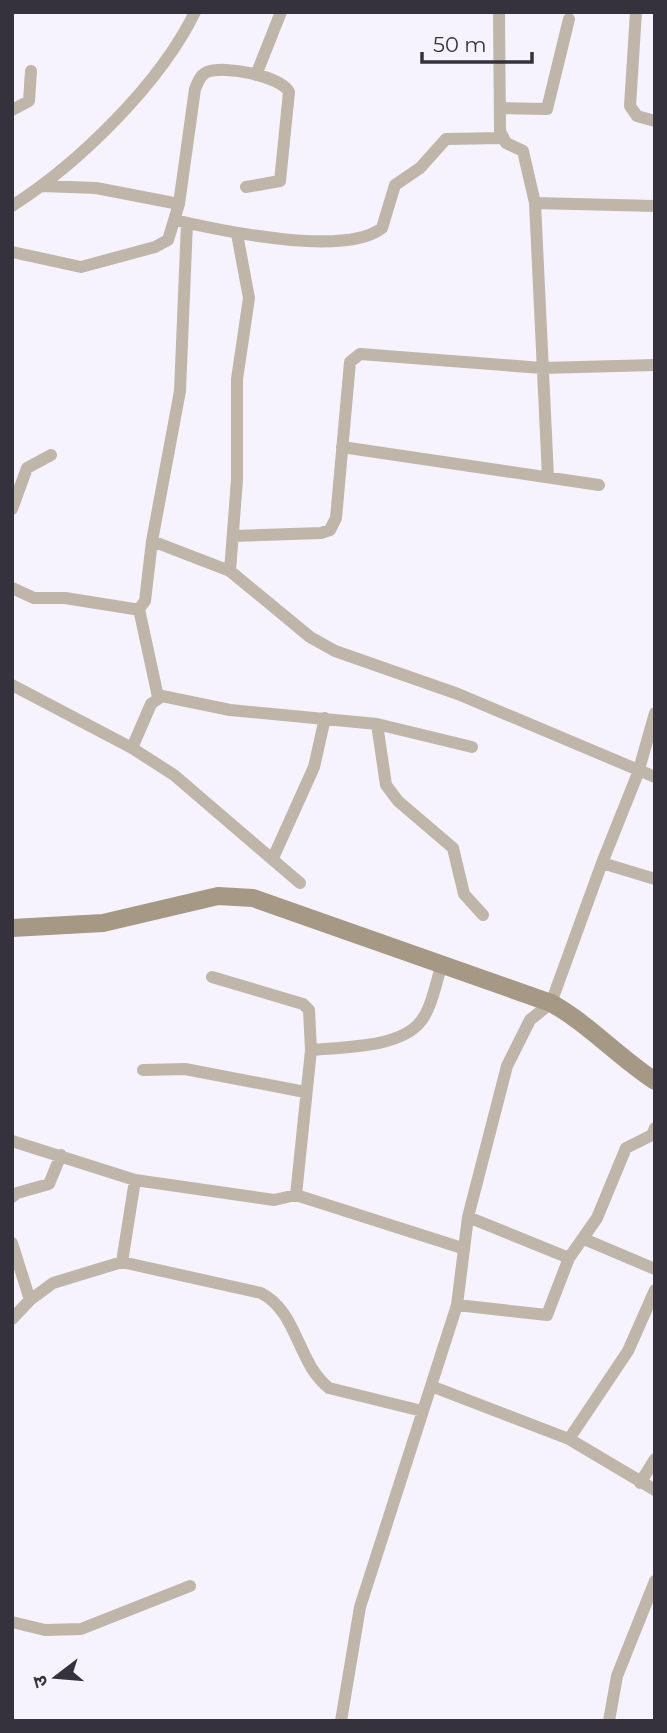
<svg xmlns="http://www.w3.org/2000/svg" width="667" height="1733" font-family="Montserrat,'Noto Sans Devanagari',sans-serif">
<rect width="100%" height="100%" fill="#f6f3ff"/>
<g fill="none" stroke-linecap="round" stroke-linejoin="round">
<path stroke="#bfb6a9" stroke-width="12" d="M499,12l1,119 6,12 17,8 12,52 13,274
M636,12l-6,94 7,10 18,5
M256,75l25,-63
M500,108l47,1 22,-90
M12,110l17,-9 2,-30
M42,186l54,2 83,16
M535,203l120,3
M12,206c67,-43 148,-122 183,-194
M179,221c44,10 166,36 203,7l13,-43 25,-17 26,-29 56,-1
M12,252l69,15 74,-20 13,-7 11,-36 16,-115c3,-7 5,-14 12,-17 18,-7 73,4 82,20l-9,89 -34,6
M342,447l257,38
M12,509l15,-41 24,-13
M234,536l87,-3 9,-3 6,-12 14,-156 10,-8 182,14 113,-3
M152,541l78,30 80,66 25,14 123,43 197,83
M230,571l7,-91v-101l12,-81 -12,-64
M12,588l22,10h31l69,11h5l6,-8 7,-60 28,-150 7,-168
M139,609l19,88
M12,685l120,63 42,27 126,108
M377,724l9,61 12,16 55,47 11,46 19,21
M132,748l19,-44 11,-8 68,14 147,14 95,23
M273,858l41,-91 11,-49
M602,863l53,16
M212,977l91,27 6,6 2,40 -15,145
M311,1050c31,-3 90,-2 110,-29 11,-14 15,-39 21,-57
M143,1070l42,-1 120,23
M12,1141l123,39 139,20 22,-5 166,53
M12,1197l5,-4 32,-9 12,-29
M468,1217l101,41
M584,1239l71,30
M12,1243l18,57
M122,1262l13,-82
M457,1305l90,10 22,-57 28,-40 29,-70 26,-13 3,-7
M12,1319l18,-19 23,-17 69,-21 139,31c37,19 36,70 68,95l93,23
M431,1386l138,53 86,51
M569,1439l59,-88 27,-61
M640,1483l15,-24
M12,1622l33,8 36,-1 109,-43
M341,1721l19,-114 97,-302 11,-88 39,-151 23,-46 21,-17 51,-140 36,-90 17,-60
M609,1721l8,-45 38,-95"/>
<path stroke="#a59884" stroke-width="18" d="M12,928l91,-5 115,-27 35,2 298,105c38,21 67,54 104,78"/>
</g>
<rect width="667" height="1733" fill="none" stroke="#35313d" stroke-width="28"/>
<g transform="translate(56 1677) rotate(254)" stroke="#f6f3ff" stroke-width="5" paint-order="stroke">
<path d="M0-5L12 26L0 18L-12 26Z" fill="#35313d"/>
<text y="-10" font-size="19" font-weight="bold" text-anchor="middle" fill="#35313d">उ</text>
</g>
<path d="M422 52v10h110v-10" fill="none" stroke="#35313d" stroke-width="3.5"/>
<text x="433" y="52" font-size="21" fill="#35313d" stroke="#f6f3ff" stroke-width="5" paint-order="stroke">50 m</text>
</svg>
